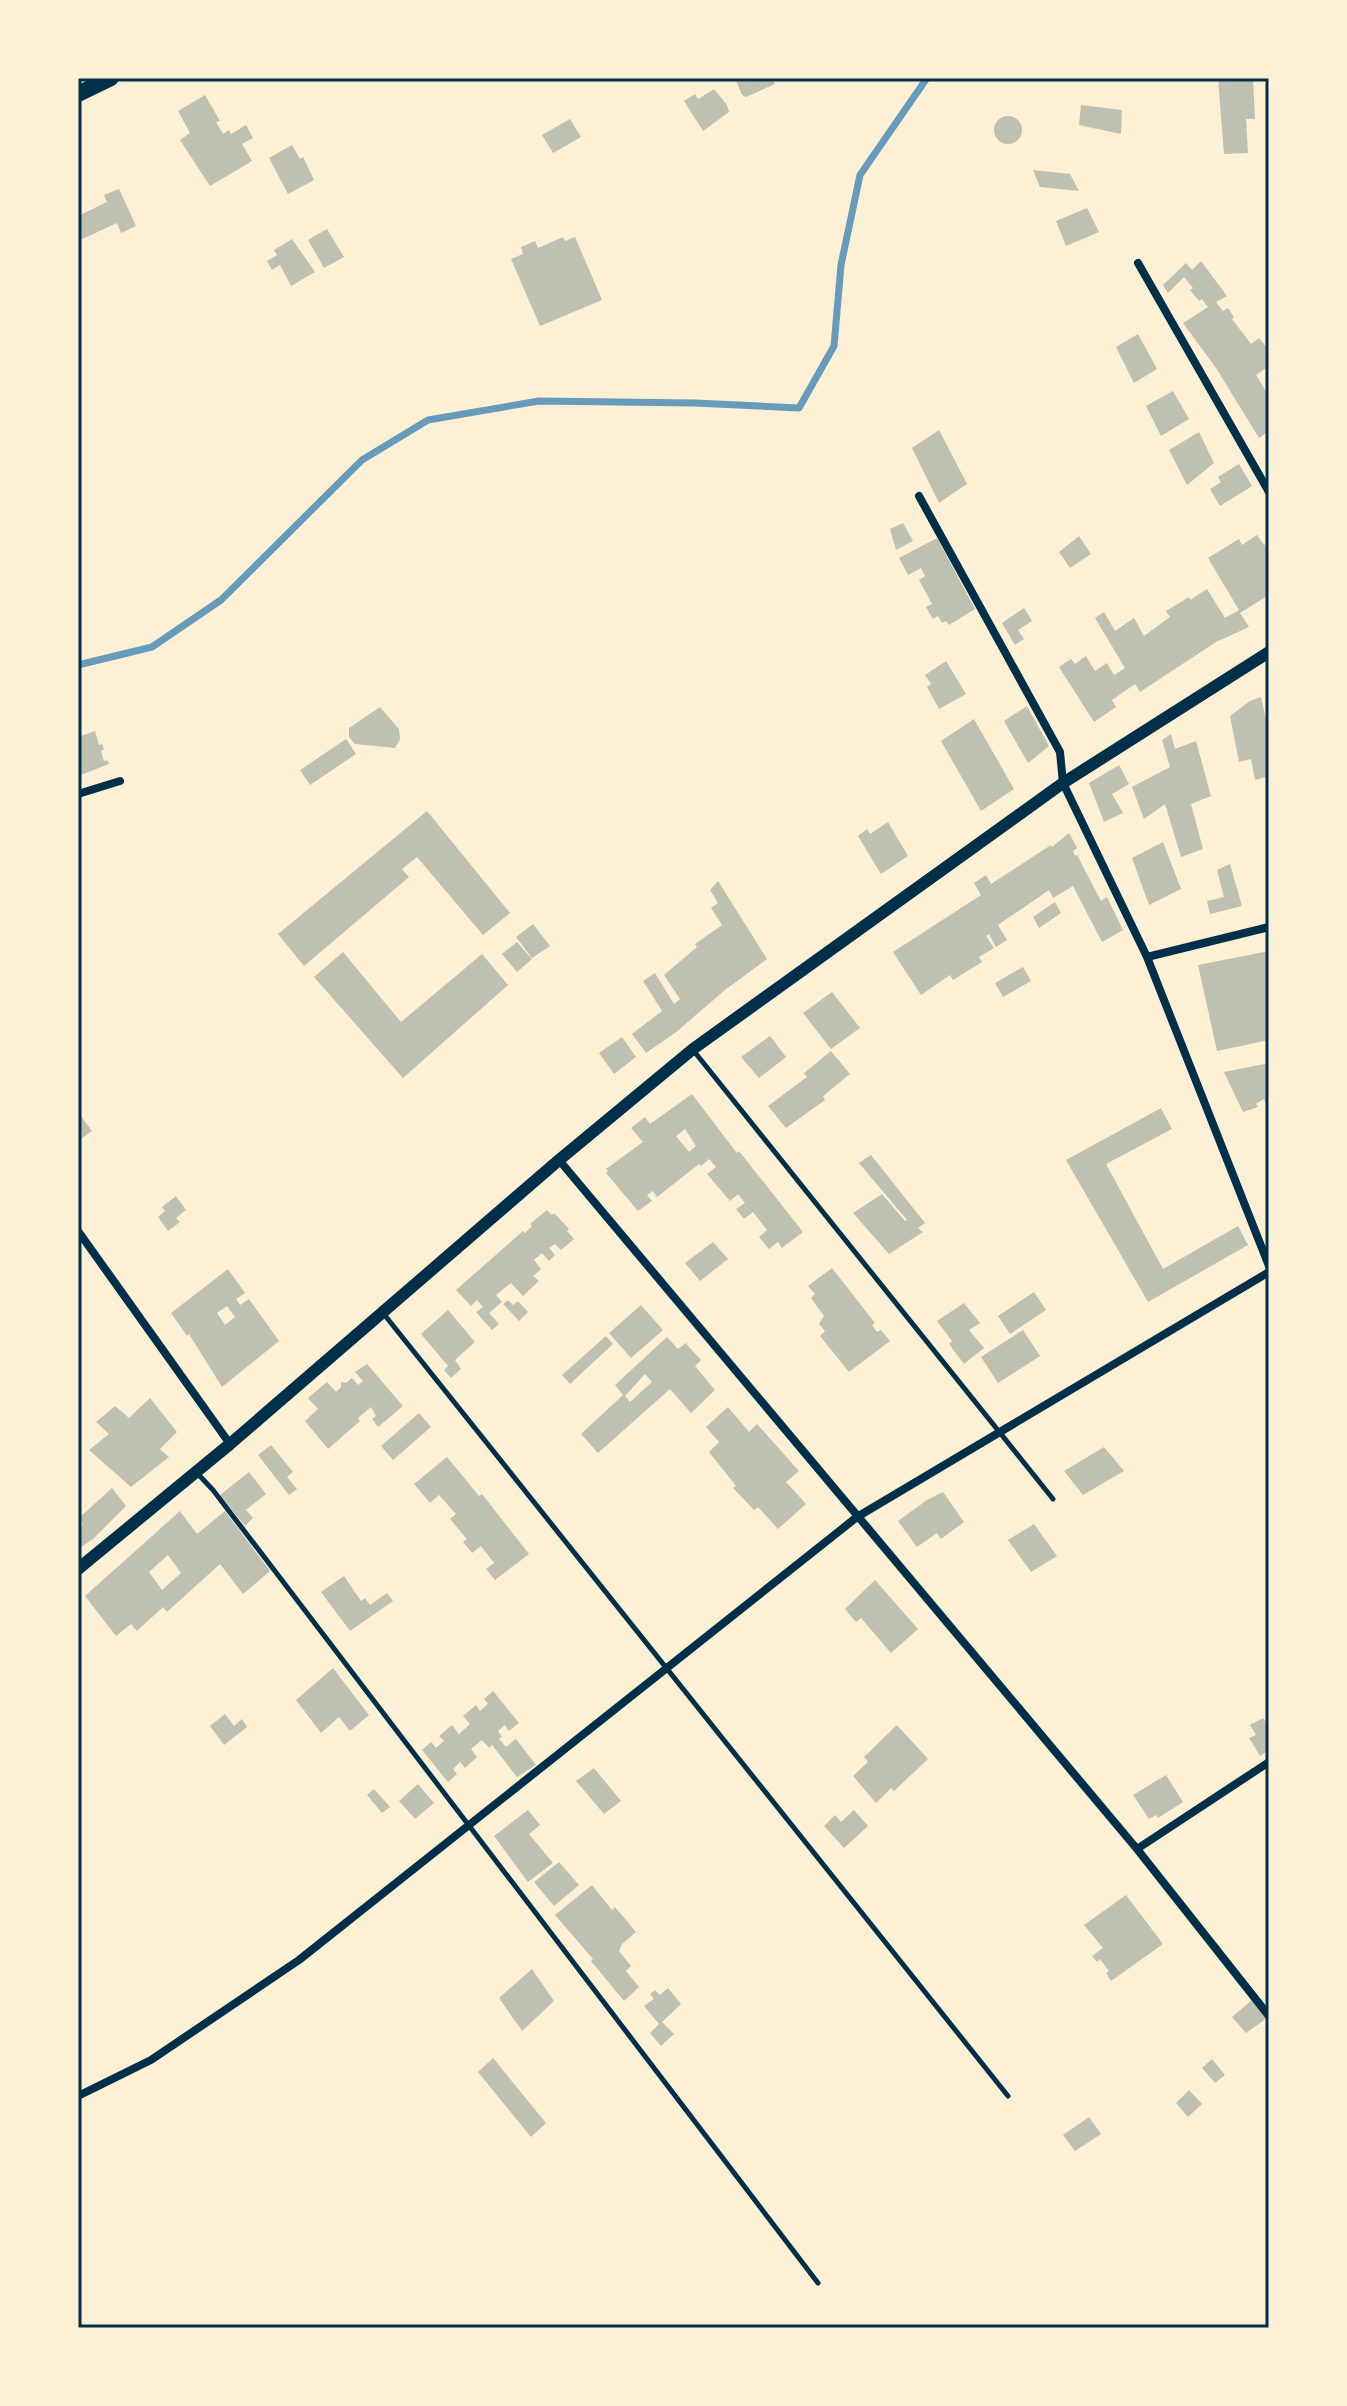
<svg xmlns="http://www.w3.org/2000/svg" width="1347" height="2406" font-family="'DejaVu Sans',sans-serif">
<rect width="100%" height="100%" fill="#fdf0d5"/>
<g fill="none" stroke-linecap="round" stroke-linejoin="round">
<path stroke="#669bbc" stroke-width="7" d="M78,665l74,-18 69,-47 141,-140 66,-40 111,-19 156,2 104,5 35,-62 7,-81 19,-90 67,-97"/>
</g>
<path fill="#bec0b2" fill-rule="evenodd" d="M735,78h36l4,6 -29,13 -4,-2z
M1218,78h35l2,41h-9l2,34 -24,1z
M714,89l13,16 2,7 -26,19 -19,-30 11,-7 3,5z
M205,95l15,26 -4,1 7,12 6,-4 2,4 15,-9 7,13 -11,6 10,17 -42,25 -30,-46 10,-7 -12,-22z
M1081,105l41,5 -1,24 -42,-9z
M994 130a14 14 0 1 1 28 0a14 14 0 1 1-28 0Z
M570,119l11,18 -28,16 -11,-18z
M292,145l8,14 3,-2 11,23 -26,14 -19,-36z
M1033,170l37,4 9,17 -39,-4z
M119,189l17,37 -15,7 -4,-10 -39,18v-25l29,-14 -3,-7z
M1087,208l12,24 -33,14 -10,-25z
M327,229l17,28 -20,11 -16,-28z
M563,237l2,4 10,-4 27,63 -62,26 -29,-67 12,-5 -2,-7 14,-6 3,7z
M292,239l23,33 -24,14 -11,-21 -8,5 -5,-9 10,-6 -3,-5z
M1201,261l26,35 -11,6 7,9 5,-3 6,9 -2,2 19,25 8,-6 10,12v16l-13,9 13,21v35l-10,7 -43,-70 -33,-45 25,-16 -6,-8 -3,2 -9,-11 3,-2 -9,-11 -16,16 -5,-8 23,-22 6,7z
M1138,334l19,35 -23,14 -18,-36z
M1173,391l16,28 -28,17 -15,-30z
M939,430l28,54 -28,19 -27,-55z
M1199,432l15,31 -27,22 -18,-35z
M1239,464l13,22 -32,20 -10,-17 11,-7 -3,-5z
M903,523l10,18 -17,9 -6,-21z
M1257,535l7,10 5,-3v53l-29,18 9,14 -33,15 -76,50 -5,-8 -23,16 4,7 -22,15 -35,-55 12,-8 4,5 11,-8 9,15 12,-8 7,12 11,-7 -30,-50 9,-6 11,19 19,-13 10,18 26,-19 -4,-6 23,-14 1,3 17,-11 18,29 14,-8 -31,-52 31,-19 3,6z
M1079,536l12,18 -21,14 -11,-16z
M937,538l38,71 -26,16 -3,-4 -4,2 -4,-7 -5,3 -7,-12 6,-3 -13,-24 6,-4 -4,-8 -13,7 -9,-17z
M1024,608l8,13 -14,9 6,9 -9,6 -13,-22z
M946,661l20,33 -27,15 -12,-22 4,-3 -6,-9z
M1261,697l8,37v42l-14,4 -4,-21 -12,3 -9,-46 20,-15z
M1027,706l22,40 -21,17 -24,-42z
M380,707l19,22 1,10 -5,9 -40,-4 -6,-7v-9z
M974,719l40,70 -33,22 -40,-70z
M95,731l4,14 3,-1 2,5 -3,2 3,10 3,-1 2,4 -31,12v-39z
M1171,734l4,15 21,-8 15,55 -20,8 12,45 -22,8 -16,-53 -21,15 -12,-32 38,-20 -8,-27z
M346,739l10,15 -46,31 -10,-15z
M1119,765l10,19 -17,10 11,19 -19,9 -15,-39z
M427,811l83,102 -27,22 -66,-78 -15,12 7,8 -105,89 -26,-32z
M888,822l20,34 -27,18 -23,-38 9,-7 3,5z
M1069,833l8,15 -4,3 2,5 2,-1 24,46 6,-4 16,33 -21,12 -29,-56 -20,12 -4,-8 -51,35 9,15 -11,7 -7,-13 -3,2 8,12 -15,9 3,5 -29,18 -3,-5 -29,20 -28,-43 88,-57 -7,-12 12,-8 5,9 60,-39 1,2z
M1163,842l18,47 -32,16 -17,-47z
M1230,864l12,42 -32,8 -3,-13 17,-4 -7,-27z
M718,881l49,78 -42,31 -50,43 -29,20 -14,-19 30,-23 -19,-30 12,-8 19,31 6,-5 -16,-24 33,-28 -2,-3 27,-19 -11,-17 7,-5 -8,-13z
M1055,902l6,11 -22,15 -6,-11z
M533,924l17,22 -18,12 -16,-21z
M517,942l15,17 -15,13 -15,-18z
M1269,951v89l-52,11 -19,-86z
M343,952l58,70 81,-68 26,31 -105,93 -89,-101z
M1023,967l8,14 -28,16 -8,-14z
M832,992l28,36 -29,21 -28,-36z
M770,1036l16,21 -27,21 -18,-21z
M622,1037l14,20 -22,17 -15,-21z
M831,1051l19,23 -27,22 2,4 -39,28 -18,-22 39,-29 -3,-4z
M1269,1063v49l-5,-13 -8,5 2,3 -15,5 -19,-40z
M692,1094l41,54 4,5 2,-2 64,81 -21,16 -4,-6 -9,7 -10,-12 8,-7 -14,-18 -9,7 -8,-10 9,-6 -7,-9 -8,7 -23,-27 9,-7 -7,-8 -8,7 -2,-2 -42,33 -4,-6 -6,4 5,6 -14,10 -32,-38 2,-2 -2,-2 37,-27 -12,-14 14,-11 5,7zM685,1129l11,17 -7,6 -13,-16z
M1161,1108l11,21 -66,35 57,105 75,-43 10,19 -100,57 -82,-142z
M78,1112l14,19 -14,10z
M871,1155l54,68 -7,5 5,4 -34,22 -36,-41 29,-19 23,27 2,-1 -48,-57z
M176,1196l10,14 -10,8 4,4 -12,9 -10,-14 7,-6 -3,-4z
M547,1210l5,5 2,-2 15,16 -2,2 7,8 -13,11 -6,-6 -6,4 6,7 -6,6 -7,-8 -8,7 7,9 -8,7 6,5 -16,15 -12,-13 -15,12 6,7 -13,11 10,11 -7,6 -16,-18 7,-5 -6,-7 -6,6 -15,-16 67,-59 2,2 7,-7 -2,-2z
M713,1242l15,17 -28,22 -15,-18z
M832,1268l43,55 -3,2 5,7 4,-2 9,11 -41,31 -29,-36 5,-5 -6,-7 5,-8 -13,-18 4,-4 -7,-8z
M228,1269l17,24 -9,6 4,6 9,-6 30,42 -57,46 -33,-53 -2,2 -16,-23zM227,1306l8,11 -10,8 -8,-12z
M1034,1292l12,18 -36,24 -12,-18z
M508,1300l5,5 5,-4 10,11 -9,9 -16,-17z
M964,1303l16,20 -11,7 15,18 -20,16 -15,-20 3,-3 -15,-20z
M641,1305l22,25 -32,28 -22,-25z
M448,1310l27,32 -20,18 6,9 -10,9 -7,-8 4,-4 -27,-32z
M1023,1330l17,26 -42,27 -17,-26z
M606,1336l7,8 -43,40 -8,-9z
M667,1337l11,12 8,-6 3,4 12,13 -6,6 20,24 -24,23 -21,-24 -72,64 -17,-19 42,-39 -8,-10zM645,1374l7,8 -22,20 -5,-6z
M367,1364l36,42 -25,21 -6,-8 4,-3 -5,-9 -13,11 2,3 -32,28 -23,-28 13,-12 -10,-11 19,-16 9,10 5,-5v-5l5,1 6,-5 6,7 5,-4 -8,-9z
M150,1398l27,34 -17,17 9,8 -38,30 -42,-37 20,-16 -13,-12 19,-16 14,12z
M728,1407l21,25 8,-8 42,47 -13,11 20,22 -28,25 -20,-22 -4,3 -21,-22 3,-2 -27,-34 10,-10 -13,-15z
M419,1413l12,14 -38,33 -12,-14z
M271,1445l22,27 -6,5 10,12 -8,6 -31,-40z
M1104,1447l20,24 -41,24 -19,-24z
M447,1457l32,39 3,-2 47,60 -34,26 -9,-11 8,-6 -13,-17 -9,7 -9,-11 4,-3 -17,-20 6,-5 -17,-19 -9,8 -16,-19z
M249,1472l17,22 -20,16 7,8 -8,8 -25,-31z
M112,1488l14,18 -33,33 -15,10v-22l5,-3 -4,-6z
M943,1492l21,30 -23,17 -4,-6 -20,14 -19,-26 29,-21z
M180,1511l17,23 28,-23 45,60 -27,23 -23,-30 -53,48 -4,-5 -26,24 -6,-7 -15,12 -31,-40zM168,1555l13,18 -19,17 -13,-18z
M1034,1524l23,32 -26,16 -23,-32z
M344,1576l17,25 4,-3 5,7 17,-12 6,8 -43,30 -29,-39z
M875,1580l43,49 -27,24 -30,-35 -5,4 -11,-13z
M333,1668l36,47 -19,16 -11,-14 -18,16 -25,-33z
M493,1691l26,32 -10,8 -4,-6 -7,6 4,6 -3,2 7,8 10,-8 20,26 -19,12 -25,-32 -3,3 -7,-8 -11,9 6,8 -12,11 -5,-6 -7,7 4,5 -9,8 -26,-32 9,-8 5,6 8,-7 -5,-5 13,-11 7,9 11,-10 -7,-8 13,-11 4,6 8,-7 -4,-5z
M225,1714l9,12 8,-7 5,8 -23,18 -14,-19z
M1263,1718l6,8v24l-9,6 -11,-18 7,-3 -6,-10z
M897,1725l31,34 -34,32 -3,-3 -15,15 -23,-27 15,-14 -4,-5z
M594,1768l27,33 -17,13 -28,-33z
M1166,1775l17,27 -25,16 -2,-3 -7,4 -16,-24z
M418,1784l16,19 -19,16 -16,-18z
M374,1789l16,18 -8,6 -15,-18z
M528,1810l12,15 -11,9 24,29 -25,19 -34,-46z
M854,1810l14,16 -24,22 -20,-22 11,-11 6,7z
M559,1862l20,23 -25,21 -20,-24z
M592,1885l20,25 3,-3 21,25 -14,12 -3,7 12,15 -5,5 13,16 -15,14 -33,-40 2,-2 -38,-44z
M1126,1895l37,49 -52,37 -5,-8 3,-2 -9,-12 -3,3 -5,-6 11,-8 -19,-23z
M532,1969l22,32 -32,30 -23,-33z
M668,1988l13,16 -19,18 12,12 -13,12 -11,-13 9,-9 -15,-18 10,-7 -4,-5 5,-4 5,5z
M1252,2000l15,18 -21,15 -14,-16z
M493,2058l53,65 -15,14 -53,-65z
M1212,2059l13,16 -10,8 -13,-15z
M1189,2090l13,14 -14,13 -12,-14z
M1089,2117l12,17 -26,17 -12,-16z"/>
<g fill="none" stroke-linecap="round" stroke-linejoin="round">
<path stroke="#003049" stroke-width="5" d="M693,1050l360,449
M383,1313l625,783
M196,1472l17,18 605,793"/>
<path stroke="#003049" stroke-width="8" d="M1138,263l131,229
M919,496l141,256 3,31 84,174 122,309
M78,794l42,-13
M1147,957l122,-30
M559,1160l578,689 132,167
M78,1231l152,213
M1137,1849l132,-87
M78,2096l73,-36 148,-100 558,-443 412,-245"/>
<path stroke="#003049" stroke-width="12" d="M78,1569l152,-125 329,-284 134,-111 370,-266 206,-131"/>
<path stroke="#003049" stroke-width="16" d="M78,94l33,-16"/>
</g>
<rect width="1347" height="2406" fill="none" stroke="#fdf0d5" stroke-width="160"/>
<rect x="80" y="80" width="1187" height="2246" fill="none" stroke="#003049" stroke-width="3"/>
</svg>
